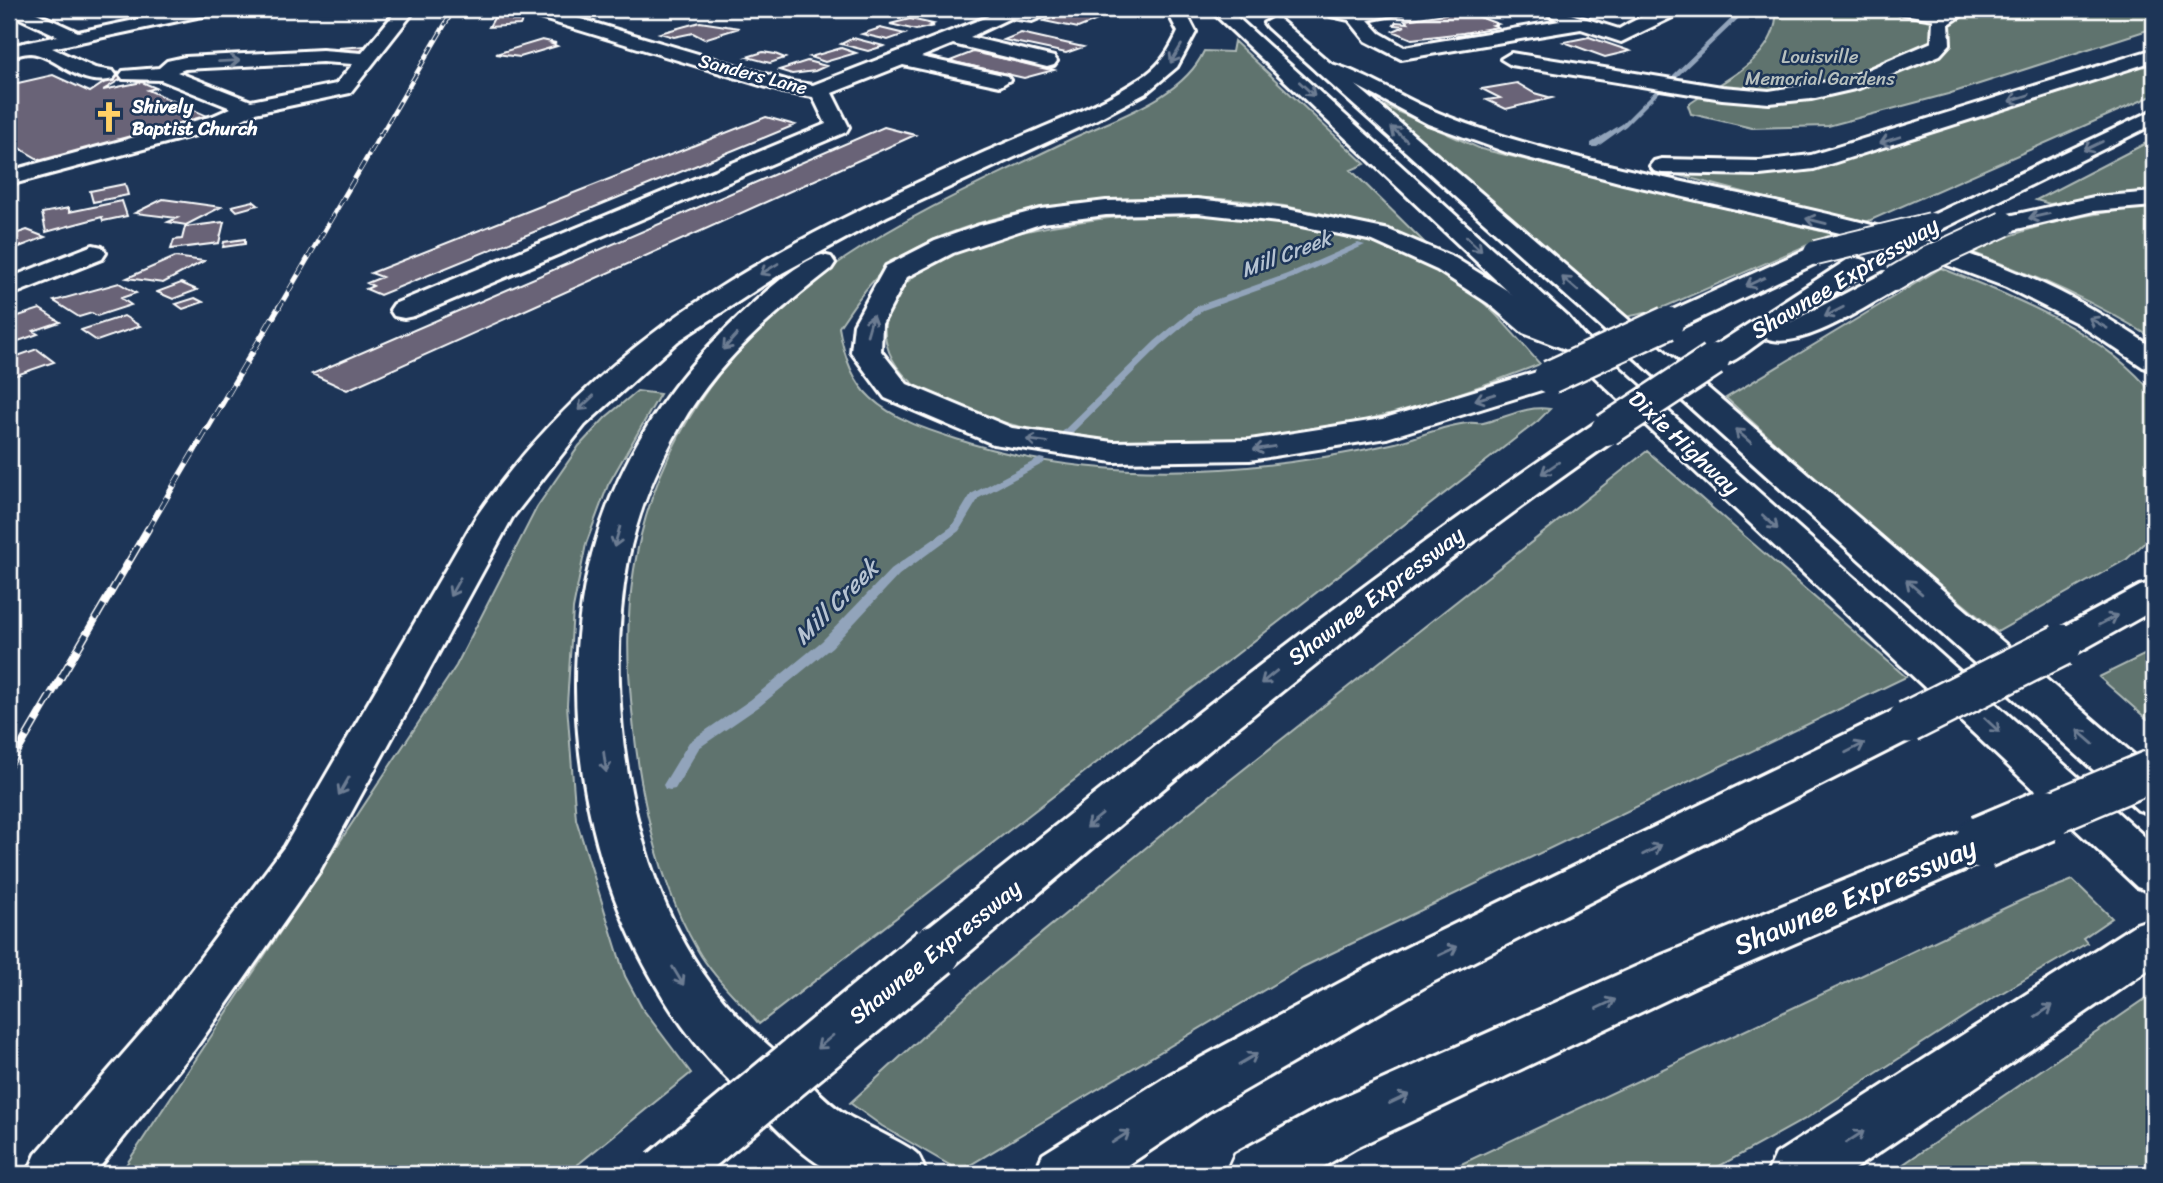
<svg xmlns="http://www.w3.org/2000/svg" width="2163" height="1183" font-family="Sriracha,sans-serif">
<rect width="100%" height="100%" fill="#1d3557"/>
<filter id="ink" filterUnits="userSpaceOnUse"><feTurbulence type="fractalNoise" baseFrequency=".0143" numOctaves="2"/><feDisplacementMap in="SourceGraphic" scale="14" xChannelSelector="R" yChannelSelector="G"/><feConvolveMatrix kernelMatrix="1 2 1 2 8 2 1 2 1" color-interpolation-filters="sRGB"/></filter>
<g filter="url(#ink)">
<path fill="#5e736e" stroke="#aeb9b6" stroke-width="2" d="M1776,9h378v19l-206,66 -120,32 -76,2 -61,-14 -3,-9c34,-25 92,-47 88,-96z
M1234,41l131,123 -14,6 76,75c-46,-18 -94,-30 -143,-39 -108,-19 -306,-9 -395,60 -21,17 -35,39 -50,61 4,25 12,53 32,71 22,21 57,32 85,41 141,46 292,37 435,5 25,-5 51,-19 77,-21 5,-1 10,1 15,0 24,-5 42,-18 67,-14l-12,12 -779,603c-20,-24 -47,-48 -62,-75 -47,-82 -62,-183 -68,-276 -10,-177 72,-319 218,-416 70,-47 149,-81 224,-118 44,-21 112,-41 133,-88l28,1z
M2154,61v34l-290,128 -198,-51 132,-2 30,-5z
M1383,105l98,44 352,85 -178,77 -29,6 -249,-211z
M2154,139v53l-58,4 -46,8 -14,-4z
M2154,207v132c-58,-37 -118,-63 -183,-87 58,-28 119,-40 183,-45z
M1200,213c88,9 186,20 261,72 31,21 54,51 79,79 -169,67 -362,110 -541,57 -32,-9 -73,-22 -96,-47 -16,-18 -23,-41 -15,-64 31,-82 238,-97 312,-97z
M1941,268c72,29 164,64 213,127v139l-27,25 -130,73 -152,-126 -119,-108z
M637,391l23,3 -52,91 -22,59 -13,65 -6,96 9,114 49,157 17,32 49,65 -125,101h-446l336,-508 81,-159 42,-61 27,-29z
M1647,451l259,226 -603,290 -343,204 -78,-45 -32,-23 131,-120 206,-169z
M2154,650v66l-7,3 -48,-42z
M2073,880l39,38 -29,20 4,5 -99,58 -181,117 -102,56h-265l584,-275z
M2154,993v181h-265z"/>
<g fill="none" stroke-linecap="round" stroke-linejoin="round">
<path fill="#92a4bb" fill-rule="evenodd" d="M1736,9h6l-3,9 -62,59h-4v-2l61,-59z
M1657,89l5,1 -36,36 -29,21h-6v-4l31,-19z
M1358,243l7,2 -72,33 -90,32 -42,35 -91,90h-8l-1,-2 94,-92 42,-35 90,-32z
M1040,458l4,1 1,2 -1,2 -65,35 -20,33 -60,44 -67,72 -72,59 -61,42 -24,41 -5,1 -5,-1 -2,-4 26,-43 61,-42 72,-59 69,-72 60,-42 20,-33z"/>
</g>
<path fill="#696477" stroke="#fff" stroke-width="2" d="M90,9h20l-6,1 4,2 15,-3 17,2 -29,6z
M942,9h42l-17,6z
M1076,9h48l-46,19 -34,-7z
M1452,13l25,3 21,8 -5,1 5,2 -35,6 -51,6 -19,-8 12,-5 -11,-1 2,-3 12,1 -3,-3z
M516,15l-3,6h9l-2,4 -31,2 5,-9z
M910,19l23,5 -3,1 4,1 -18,4 -26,-6z
M700,22l39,6 -35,11 -11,-6 -19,4 -14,-4z
M880,28l25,6 -17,6 -26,-6z
M1021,33l62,14 -17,6 -62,-13z
M1589,37l41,14 -25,6 -41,-15z
M853,38l31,8 -16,5 -27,-7z
M542,40l14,3 -4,1 5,2 -37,11 -24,-3z
M367,46l-5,8 -28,1 5,-7z
M841,48l15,5 -31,9 -15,-5z
M763,52l12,2 10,4 -15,5 -23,-6z
M973,52l74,16 7,2 -30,8 -74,-17z
M807,61l19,5 -11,5 -23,3 -13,-4z
M133,72l-30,18 39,-8 14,6 -8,2 66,29 -169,44 -36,-21v-57l44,-10 37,17 15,-10h-9l13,-9z
M1517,83l17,10 18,5 -46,11 -19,-9 13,-2 -18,-9z
M766,117l29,8 -415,170 -14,-6 7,-3 -6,-3 15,-6 -11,-4z
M884,127l31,8 -568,255 -35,-16z
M125,184l3,11 -35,7 -3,-11z
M163,199l58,8 -35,18 -18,-3 9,-4 -42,-5z
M122,201l5,15 -24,5 -1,-4 -56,15 -4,-19 27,-5v4z
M253,201l5,4 -21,6 -5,-5z
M224,222l-5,21 -48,6 3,-9 8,-1 3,-12z
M27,230l18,7 -36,14v-15z
M245,239v5l-22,3 1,-5z
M175,257l29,4 -41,22 -36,-5z
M119,283l17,10 -15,5 10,7 -34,11 -5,-3 -13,4 -25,-16z
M181,283l16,7 -24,9 -16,-7z
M195,298l8,4 -20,7 -7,-5z
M40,309l20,13 -27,9 5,3 -25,9 -4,-3v-21z
M124,316l16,10 -43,15 -16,-11z
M37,349l17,13 -40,14 -5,-3v-14z"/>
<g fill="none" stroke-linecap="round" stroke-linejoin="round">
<defs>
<path id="minor" d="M9,9h19l50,23 109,-23h33l-9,5 -159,34 43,20 18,3 3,4 -3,4c-36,9 -56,-24 -83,-26 -6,0 -15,3 -21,5v-12l49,-10 -49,-23z
M398,9h18l-66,84 -95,20 -26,13 -220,59v-14l204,-55 18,-8 -70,-28 -38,-1 -3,-4 3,-4 36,-3 8,-7 18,-4 137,-7 40,3zM322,62l31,2 -17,20 -85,17 -74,-29 8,-3z
M520,9h27l245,73 21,3 174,-68 12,-8h62l-29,12 -22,-3 -40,19 84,20 3,4 -3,4 -7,2 -94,-23 -32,13 86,19 3,4 -10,6 -97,-21 -71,28 17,34 -3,5 -432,184 -10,2 -10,-2 -4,-6 4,-6 432,-180 -13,-27 -30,-5 -260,-79z
M1330,9l30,3 45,-3 -3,4 -34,7 12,13 24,14 156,-26 -11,-6 9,-5 61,19c23,-14 42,-21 70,-20l-68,33 -40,-13 -180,30 -35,-18 -17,-21 -18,-4z
M1895,9h76l-22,15 1,20 -10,11 -81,33 -48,11 -42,4 -47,-4 -211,-34 -10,-6 10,-6 211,34 47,4 77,-12 86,-37 1,-23 -35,-6z
M93,245l9,2 4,6 -4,6 -93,37v-18z"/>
<path id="major" d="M1209,9h19l340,308 17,20 569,508v48l-17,-6 -572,-538 -17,-20z
M1273,18l6,1 875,753v43l-16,-5 -871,-783 -3,-4z"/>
<path id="highway" d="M1166,9h18l12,23 -19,35 -31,26 -49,26 -210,97 -105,57 -104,68 -93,84 -73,93 -193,354 -124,177 -101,125h-67l9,-20 121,-139 128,-169 191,-329c67,-97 154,-175 254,-236 81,-50 168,-90 255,-129 54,-24 113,-44 162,-78 15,-11 23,-25 31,-42z
M2154,49v12l-340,108 -54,6 -98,-2 -8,-2 -4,-5 4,-5 8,-2 98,2 51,-6z
M1324,62c37,9 66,29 101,45 37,17 76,29 115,40 160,46 331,63 485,129 46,19 88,45 129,72v22l-11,-3 -66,-44 -71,-36 -75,-28 -78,-23 -230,-53 -117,-31 -78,-28 -71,-38 -40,-14 -3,-4 3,-4z
M2154,110v14l-214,106h-18l-4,-5 4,-5z
M2154,192v14l-60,5 -90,21 -9,-3 -4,-5 4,-5 99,-22z
M1197,199l90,10 102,21 66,28 53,33 35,30 42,16 5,6 -5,6 -10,3 -10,-3 -42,-16 -35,-30 -51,-33 -64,-29 -86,-18 -90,-10 -91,2 -63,8 -90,30 -46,24 -25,47 -1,27 26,33 105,44 101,14 137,-2 132,-21 168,-51 11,2 4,7 -4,7 -174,54 -137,22 -137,2 -120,-18 -108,-46 -34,-46 3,-28 32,-58 49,-25 42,-15 64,-17 65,-8z
M1816,245l9,2 4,6 -4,6 -148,70 -10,3 -10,-3 -4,-6 4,-6z
M822,255l9,2 4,6 -4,6c-53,41 -106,86 -143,144 -27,44 -50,96 -60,147 -27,144 4,344 107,453 19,21 40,38 61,57 16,15 30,32 49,44 14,9 64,31 72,40 4,4 7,15 9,20 -27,0 -57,4 -84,0 -33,-5 -84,-66 -109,-90 -132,-126 -187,-354 -141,-530 22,-82 67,-159 128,-219 21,-21 74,-73 102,-80z
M1856,258l9,2 4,6 -4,6 -76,51 95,-50h20l4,6 -4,6c-32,17 -104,68 -138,53 -19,13 -40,34 -64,28l-4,-6 4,-6 145,-94z
M1607,420l12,3 4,7 -4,7c-234,162 -449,345 -666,529l-18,6 -18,-6 -8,-15 8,-15c222,-177 442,-355 678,-513z
M2154,582v28l-79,44 -14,4 -14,-4 -6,-9 6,-9 93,-50z
M1908,707l15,4 7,11 -7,11 -488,248 -226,130 -94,63h-81l9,-20 126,-79 230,-124 494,-240z
M1982,824l17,5 7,13 -7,13 -301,130 -341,162 -46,27h-85l9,-20 82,-45 345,-154z
M2154,918v48l-307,208h-80l9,-20 360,-230z"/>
</defs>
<use href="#minor" stroke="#fff" stroke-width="6"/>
<use href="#major" stroke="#fff" stroke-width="6"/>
<use href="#highway" stroke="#fff" stroke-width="6"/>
<use href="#minor" fill="#1d3557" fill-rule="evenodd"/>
<use href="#major" fill="#1d3557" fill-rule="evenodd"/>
<use href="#highway" fill="#1d3557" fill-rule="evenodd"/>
<defs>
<path id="rail-far3" d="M380,136l74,-127"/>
<path id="rail-far2" d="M278,309l103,-175"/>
<path id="rail-far1" d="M147,531l132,-224"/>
<path id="rail" d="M9,766l139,-237"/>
</defs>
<use href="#rail-far3" stroke="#fff" stroke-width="4.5"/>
<use href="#rail-far2" stroke="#fff" stroke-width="5"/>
<use href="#rail-far1" stroke="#fff" stroke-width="6"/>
<use href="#rail" stroke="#fff" stroke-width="8"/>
<use href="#rail-far3" stroke="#1d3557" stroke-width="2.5" stroke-dasharray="8" stroke-linecap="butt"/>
<use href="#rail-far2" stroke="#1d3557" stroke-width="3.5" stroke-dasharray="10" stroke-linecap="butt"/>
<use href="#rail-far1" stroke="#1d3557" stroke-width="4.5" stroke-dasharray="13" stroke-linecap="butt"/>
<use href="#rail" stroke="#1d3557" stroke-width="5" stroke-dasharray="17" stroke-linecap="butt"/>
<defs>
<path id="highway-bridge-far3" d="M1816,253l115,-28
M1894,279l32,-19 78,-36"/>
<path id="highway-bridge-far2" d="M1550,377l117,-54
M1607,430l106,-70"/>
<path id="highway-bridge-far1" d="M1908,722l153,-77
M2042,817l112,-47"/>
<path id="highway-bridge" d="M1982,842l64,-27
M665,1174l270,-223"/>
</defs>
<use href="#highway-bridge-far3" stroke="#fff" stroke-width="28" stroke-linecap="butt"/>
<use href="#highway-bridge-far2" stroke="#fff" stroke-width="37" stroke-linecap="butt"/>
<use href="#highway-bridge-far1" stroke="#fff" stroke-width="46" stroke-linecap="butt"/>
<use href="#highway-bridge" stroke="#fff" stroke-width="58" stroke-linecap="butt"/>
<use href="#highway-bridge-far3" stroke="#1d3557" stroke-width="24"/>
<use href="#highway-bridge-far2" stroke="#1d3557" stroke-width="32"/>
<use href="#highway-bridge-far1" stroke="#1d3557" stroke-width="41"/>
<use href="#highway-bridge" stroke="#1d3557" stroke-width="52"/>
</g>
<defs><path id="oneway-shaft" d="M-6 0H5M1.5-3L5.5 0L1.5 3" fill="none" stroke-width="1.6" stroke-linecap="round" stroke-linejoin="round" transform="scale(1.75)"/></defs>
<g stroke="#6c7c92">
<use href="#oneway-shaft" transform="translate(1176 54) rotate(121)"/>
<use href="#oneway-shaft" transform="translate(229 61) rotate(-3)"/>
<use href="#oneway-shaft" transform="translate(1307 89) rotate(43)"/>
<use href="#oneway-shaft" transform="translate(2019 98) rotate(162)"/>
<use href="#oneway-shaft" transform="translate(1399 134) rotate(-139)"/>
<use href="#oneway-shaft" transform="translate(1890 140) rotate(162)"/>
<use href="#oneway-shaft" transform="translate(2093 146) rotate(154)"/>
<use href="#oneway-shaft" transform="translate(2039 216) rotate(167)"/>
<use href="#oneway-shaft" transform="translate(1816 221) rotate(-166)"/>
<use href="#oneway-shaft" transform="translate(1474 244) rotate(43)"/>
<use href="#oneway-shaft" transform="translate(769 269) rotate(149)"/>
<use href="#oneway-shaft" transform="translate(1755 282) rotate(155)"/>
<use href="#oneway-shaft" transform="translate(1570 284) rotate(-139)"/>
<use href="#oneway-shaft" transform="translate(1834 312) rotate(153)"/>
<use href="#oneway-shaft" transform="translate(2098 323) rotate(-150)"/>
<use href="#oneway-shaft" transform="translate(870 325) rotate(-74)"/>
<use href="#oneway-shaft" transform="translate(730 342) rotate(132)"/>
<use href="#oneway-shaft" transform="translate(1485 397) rotate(163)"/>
<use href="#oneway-shaft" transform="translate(586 403) rotate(137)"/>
<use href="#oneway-shaft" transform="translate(1743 436) rotate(-139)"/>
<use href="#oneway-shaft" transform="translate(1037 441) rotate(-172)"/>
<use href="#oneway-shaft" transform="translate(1264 448) rotate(171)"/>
<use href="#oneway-shaft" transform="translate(1550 468) rotate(146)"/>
<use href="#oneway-shaft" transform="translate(1770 522) rotate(43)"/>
<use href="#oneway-shaft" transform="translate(617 537) rotate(106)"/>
<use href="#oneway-shaft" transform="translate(455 587) rotate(119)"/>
<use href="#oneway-shaft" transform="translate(1914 587) rotate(-139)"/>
<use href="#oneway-shaft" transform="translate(2108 620) rotate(-28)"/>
<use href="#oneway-shaft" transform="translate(1269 677) rotate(141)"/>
<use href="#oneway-shaft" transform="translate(1992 725) rotate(43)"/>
<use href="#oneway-shaft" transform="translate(2085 737) rotate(-139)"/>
<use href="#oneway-shaft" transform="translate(1855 748) rotate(-27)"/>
<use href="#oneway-shaft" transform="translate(605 762) rotate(82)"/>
<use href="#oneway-shaft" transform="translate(344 786) rotate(120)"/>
<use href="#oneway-shaft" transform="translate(1094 821) rotate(141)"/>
<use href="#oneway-shaft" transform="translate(1652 850) rotate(-27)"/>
<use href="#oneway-shaft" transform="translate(1448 951) rotate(-26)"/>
<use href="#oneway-shaft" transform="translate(678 976) rotate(59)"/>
<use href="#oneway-shaft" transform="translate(1606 1004) rotate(-25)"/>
<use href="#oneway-shaft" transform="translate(2044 1011) rotate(-33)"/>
<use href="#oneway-shaft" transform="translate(825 1042) rotate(140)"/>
<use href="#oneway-shaft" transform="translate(1248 1059) rotate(-30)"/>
<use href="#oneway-shaft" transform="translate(1399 1099) rotate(-25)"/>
<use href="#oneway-shaft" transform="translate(1121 1137) rotate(-33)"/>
<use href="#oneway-shaft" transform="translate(1855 1137) rotate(-33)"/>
</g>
</g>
<defs>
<symbol id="church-bare" viewBox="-9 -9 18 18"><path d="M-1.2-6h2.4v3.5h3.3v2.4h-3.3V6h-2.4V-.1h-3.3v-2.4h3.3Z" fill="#ffd166" stroke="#1d3557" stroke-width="2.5" paint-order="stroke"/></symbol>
</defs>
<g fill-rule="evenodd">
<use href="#church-bare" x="87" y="95" width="44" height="44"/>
</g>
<g text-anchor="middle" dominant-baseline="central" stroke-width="5" stroke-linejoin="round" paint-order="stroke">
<g font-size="19" fill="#b7c0be" stroke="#1d3557">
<text x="1820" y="56">Louisville<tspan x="1820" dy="22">Memorial Gardens</tspan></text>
</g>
<g font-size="19" fill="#fff" stroke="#1d3557">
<text transform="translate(753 74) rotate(15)">Sanders Lane</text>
</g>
<g font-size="19" font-weight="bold" fill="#fff" stroke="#1d3557" text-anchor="start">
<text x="132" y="106">Shively<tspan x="132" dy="22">Baptist Church</tspan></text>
</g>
<g font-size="21" font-style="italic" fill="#b6c3d2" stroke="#1d3557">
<text transform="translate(1286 254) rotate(-21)">Mill Creek</text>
</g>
<g font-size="23" fill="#fff" stroke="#1d3557">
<text transform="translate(1845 278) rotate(-31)">Shawnee Expressway</text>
<text transform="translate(1684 443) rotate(43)">Dixie Highway</text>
<text transform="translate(1376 596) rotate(-37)">Shawnee Expressway</text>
<text transform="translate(935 952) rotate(-39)">Shawnee Expressway</text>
</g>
<g font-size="24" font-style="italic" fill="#b6c3d2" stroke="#1d3557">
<text transform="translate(836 602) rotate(-45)">Mill Creek</text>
</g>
<g font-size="28" fill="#fff" stroke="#1d3557">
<text transform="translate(1855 896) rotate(-23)">Shawnee Expressway</text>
</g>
</g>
<rect width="2163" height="1183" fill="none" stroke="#1d3557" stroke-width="35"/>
<rect x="18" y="18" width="2128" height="1148" fill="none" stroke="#fff" stroke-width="2.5" filter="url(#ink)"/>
</svg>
